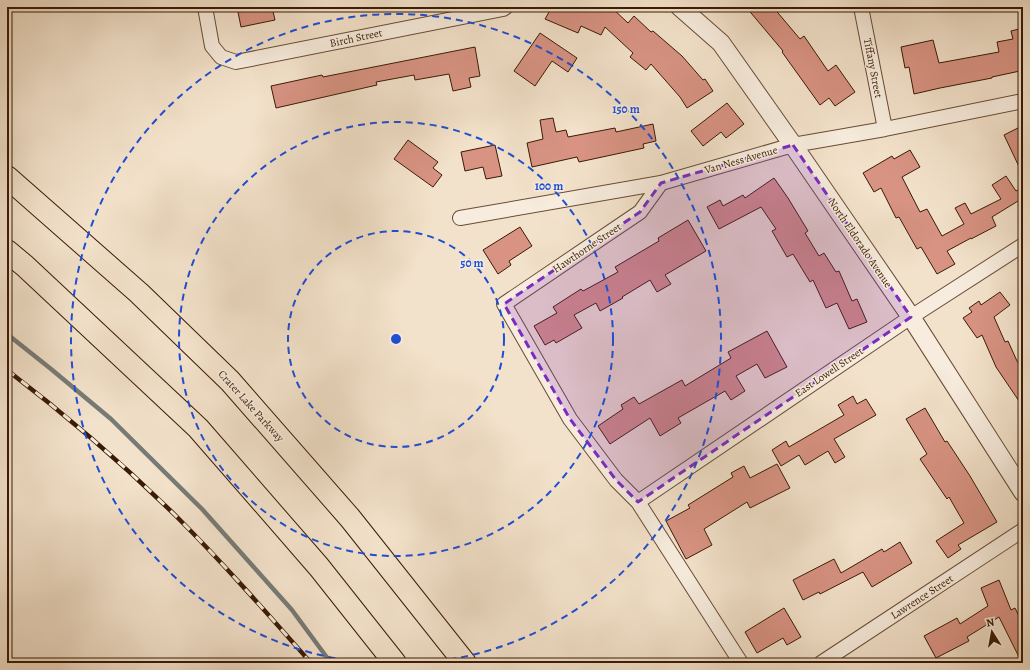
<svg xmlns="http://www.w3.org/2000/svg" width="1030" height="670" font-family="Alegreya,serif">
<rect width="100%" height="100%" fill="#f3e2cb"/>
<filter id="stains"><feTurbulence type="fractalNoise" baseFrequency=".005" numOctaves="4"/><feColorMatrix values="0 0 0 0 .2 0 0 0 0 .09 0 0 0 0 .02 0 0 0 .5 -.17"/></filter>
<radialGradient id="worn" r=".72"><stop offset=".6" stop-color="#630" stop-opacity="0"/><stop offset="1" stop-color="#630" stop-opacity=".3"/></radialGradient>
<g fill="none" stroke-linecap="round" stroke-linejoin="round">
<path stroke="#777b76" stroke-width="4.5" d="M7,334l44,35 60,50 91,90 90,101 39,53"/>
</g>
<path fill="#d89383" stroke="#3a1a05" d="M237,7h35l3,13 -34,7z
M552,7h59l17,16 6,-7 17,16 2,-1 29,25 21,24 2,-1 8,12 -26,17 -7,-11 -29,-33 -5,6 -16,-13 3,-4 -28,-26 -4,8 -20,-9 -3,7 -33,-14z
M746,7h27l27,32 4,-3 24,35 8,-6 19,27 -20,14 -6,-8 -9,7 -38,-53 1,-1z
M1023,28v34l-4,1 1,8 -28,6v1l-52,10 -26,6 -5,-27 -4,1 -4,-21 32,-7 6,23 60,-11 -2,-10 16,-3 -2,-8z
M540,33l37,25 -9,14 -16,-11 -17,25 -21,-15z
M475,47l5,29 -11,2 2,9 -18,4 -4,-17 -34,6 -1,-5 -38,7 1,3 -101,23 -5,-22 51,-11 1,2z
M727,103l17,21 -18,14 -5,-6 -18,14 -12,-15z
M553,118l3,14 10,-2 2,7 47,-9 1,4 37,-8 3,17 -13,3 1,4 -65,14 -2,-5 -45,10 -5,-24 16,-4 -3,-19z
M1018,128l5,11v36l-19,-40z
M408,140l30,22 -5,6 9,7 -9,12 -39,-28z
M495,145l7,31 -16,3 -3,-12 -18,4 -4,-19z
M910,150l10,17 -18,10 18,35 7,-3 15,27 22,-12 -9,-16 10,-5 6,11 30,-15 -9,-14 14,-9 10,15 7,-4v11l-31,19 4,9 -25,13v-1l-24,13 8,13 -18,10 -16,-27 -4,2 -18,-32 -3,1 -15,-30 -7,4 -11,-19 29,-17 2,3z
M774,178l14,20 20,33 -3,2 14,23 5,-3 12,19 3,-1 13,30 5,-2 10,23 -18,7 -12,-26 -11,5 -13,-28 -3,2 -17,-28 -6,3 -15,-26 4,-2 -15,-22 -42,22 -12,-22 13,-7 3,6 20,-11 2,3z
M688,220l18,31 -41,24 6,9 -14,8 -7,-12 -28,17 1,1 -23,13 -4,-8 -22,12 8,13 -26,15 -2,-3 -9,5 -11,-19 23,-13 -4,-6 28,-18 2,2 35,-19 -3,-5 44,-26 -1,-3z
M520,227l12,19 -23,15 2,4 -13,9 -15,-24z
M1000,292l10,13 -16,12 11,25 3,-1 9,20 6,9v37l-27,-40 -14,-32 -5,3 -14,-20 9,-6 -3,-4 10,-7 2,4z
M767,331l20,36 -22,11 -8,-14 -21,12 9,15 -14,9 -6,-9 -47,27 3,5 -21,13 -10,-18 -40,26 -12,-18 25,-17 -2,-4 13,-8 5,7 43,-24 3,6 46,-28 -3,-6z
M853,396l4,8 9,-5 10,16 -42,24 11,18 -10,6 -7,-12 -23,14 -6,-10 -18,11 -9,-16 14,-9 3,6 55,-32 -6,-10z
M925,408l20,34 2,-1 23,35 27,46 -39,23 3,4 -13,9 -12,-17 28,-18 -15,-26 -2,2 -27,-40 7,-5 -21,-35z
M777,464l13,24 -40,20 -3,-6 -43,27 8,16 -26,14 -20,-38 24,-13 -2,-3 45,-28 -2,-4 13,-7 6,12z
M900,542l12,21 -40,24 -9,-15 -43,22 -1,-2 -16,8 -10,-20 41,-21 7,14 41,-24 2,3z
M999,580l12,30 4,-2 8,16v39h-1l-23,-46 -32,20 2,4 -33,17 -12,-22 33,-18 3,6 28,-18 -7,-18z
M784,608l17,29 -14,8 -4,-7 -26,15 -12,-21z"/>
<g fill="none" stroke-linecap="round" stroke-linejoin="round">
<defs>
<path id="minor" d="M205,7l7,39 9,11 15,5 267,-53 3,-2
M861,7l24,122
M661,183l-21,29 -136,92 66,115 46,61 22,22 103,161
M460,218l201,-35 132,-38 92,-16 138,-28
M638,502l273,-185 112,-72
M821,663l202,-133"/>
<path id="tertiary" d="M680,7l41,36 72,102 118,172 112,175"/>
<path id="primary" d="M7,177l132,116 91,88 120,137 115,145
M7,251l18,15 173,162 121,139 76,96"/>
</defs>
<use href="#minor" stroke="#684c36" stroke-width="16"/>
<use href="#tertiary" stroke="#684c36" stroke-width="20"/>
<use href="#primary" stroke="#3a1a05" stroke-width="24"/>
<use href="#minor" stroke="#f7ecdd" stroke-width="14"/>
<use href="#tertiary" stroke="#f7ecdd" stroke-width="18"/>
<use href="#primary" stroke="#f3e2cb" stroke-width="22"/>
<defs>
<path id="rail" d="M7,370c59,45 116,94 169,146 47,47 91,97 135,147"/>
</defs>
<use href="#rail" stroke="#3a1a05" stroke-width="4.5"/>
<use href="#rail" stroke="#f7ecdd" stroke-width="3" stroke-dasharray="9" stroke-linecap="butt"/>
</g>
<path fill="#7b2cbf" fill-opacity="0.2" stroke="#7b2cbf" stroke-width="3" stroke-dasharray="8 5" stroke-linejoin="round" d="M793,145l118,172 -273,185 -22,-22 -46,-61 -66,-115 136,-92 21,-29z"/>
<g fill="none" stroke="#1d4ed8" stroke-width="2" stroke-dasharray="7 5">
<circle cx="396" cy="339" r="108"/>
<circle cx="396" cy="339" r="217"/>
<path d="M371 663A325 325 0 1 1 421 663"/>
</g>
<g text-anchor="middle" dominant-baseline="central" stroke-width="3" stroke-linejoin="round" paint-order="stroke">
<g font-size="11" fill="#3a1a05" stroke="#f7ecdd">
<text transform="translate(356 38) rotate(-12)">Birch Street</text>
<text transform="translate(873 68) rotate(79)">Tiffany Street</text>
<text transform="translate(741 160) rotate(-16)">Van Ness Avenue</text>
<text transform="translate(860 243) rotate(56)">North Eldorado Avenue</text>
<text transform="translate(587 248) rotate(-34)">Hawthorne Street</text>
<text transform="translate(829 372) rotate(-34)">East Lowell Street</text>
<text transform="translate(251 406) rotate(48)">Crater Lake Parkway</text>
<text transform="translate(922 597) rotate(-33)">Lawrence Street</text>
</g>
</g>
<circle cx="396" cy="339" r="6" fill="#1d4ed8" stroke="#f7ecdd" stroke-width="2"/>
<g font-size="12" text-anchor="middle" font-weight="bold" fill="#1d4ed8" stroke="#f7ecdd" stroke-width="3" stroke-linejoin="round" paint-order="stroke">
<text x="626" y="113">150 m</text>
<text x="549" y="190">100 m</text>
<text x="472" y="267">50 m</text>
</g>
<rect width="1030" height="670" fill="none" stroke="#f3e2cb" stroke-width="24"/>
<rect x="8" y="8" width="1014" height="654" fill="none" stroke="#3a1a05" stroke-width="2"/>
<rect x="12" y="12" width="1006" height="646" fill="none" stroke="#3a1a05"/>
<g transform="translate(992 632) rotate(349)" stroke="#f7ecdd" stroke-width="3" paint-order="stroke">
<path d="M0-3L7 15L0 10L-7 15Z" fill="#3a1a05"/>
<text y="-6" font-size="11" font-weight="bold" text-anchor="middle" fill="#3a1a05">N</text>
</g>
<rect width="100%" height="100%" filter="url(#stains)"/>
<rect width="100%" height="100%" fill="url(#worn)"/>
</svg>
